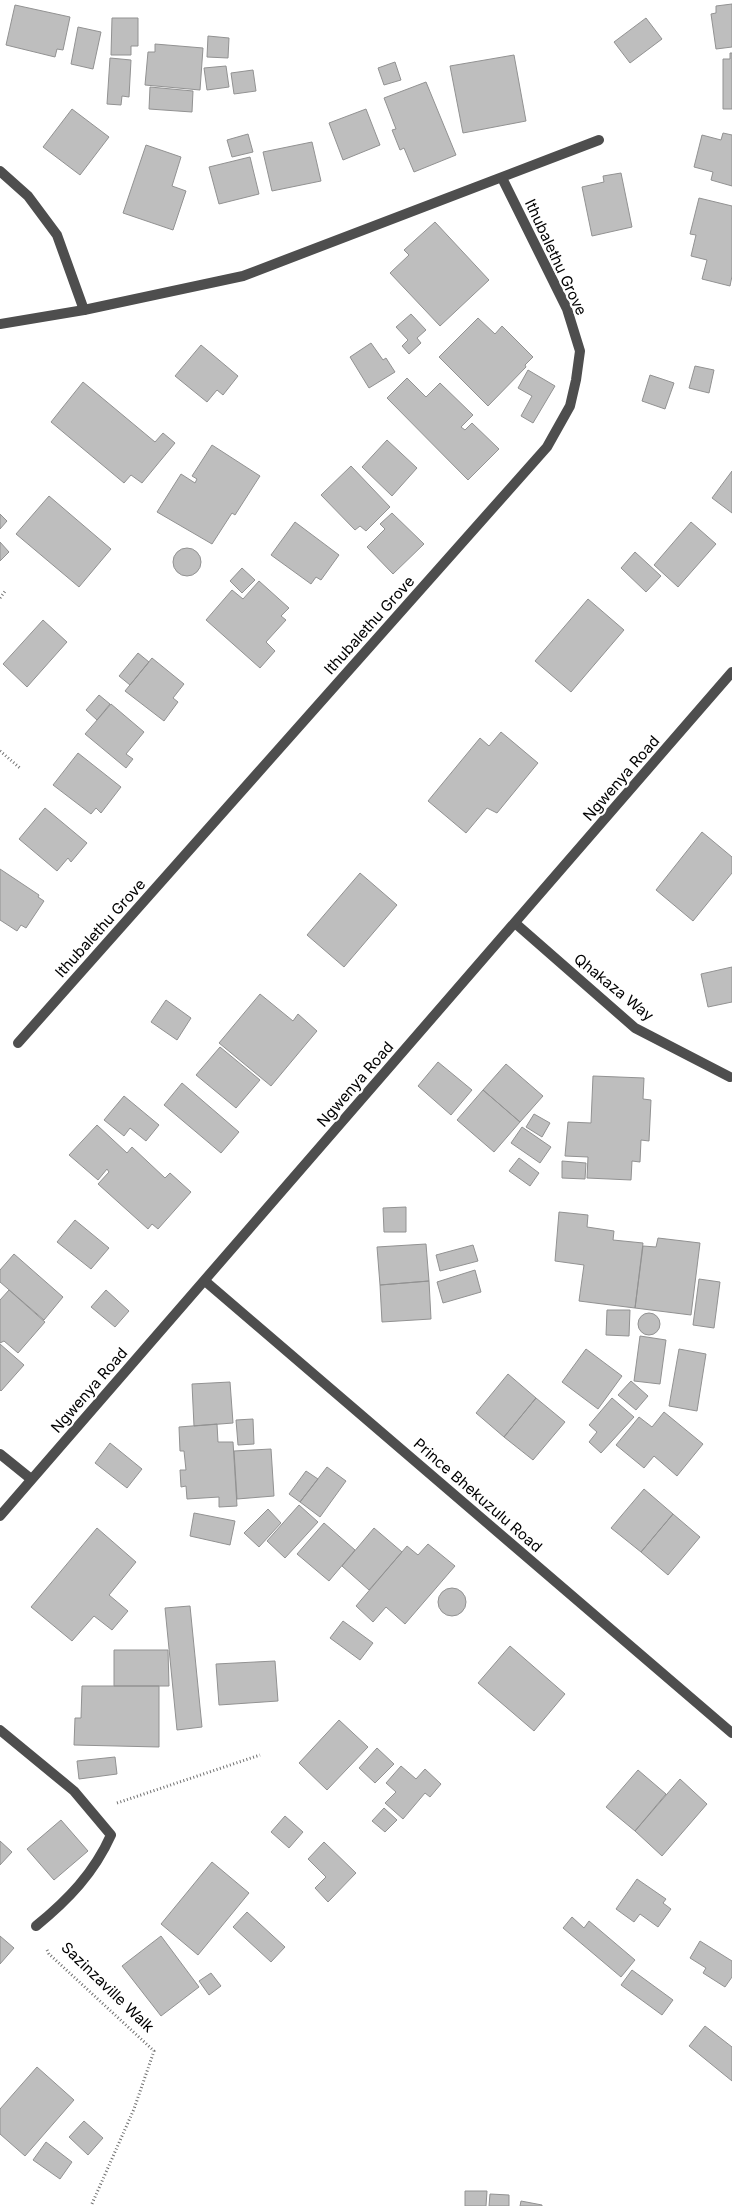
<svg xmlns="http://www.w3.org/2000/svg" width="732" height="2206" font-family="Inter,sans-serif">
<rect width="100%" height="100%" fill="#fff"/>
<path fill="#bebebe" stroke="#929292" d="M732,4v43l-16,2 -5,-35 5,-1v-7z
M15,5l55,12 -7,33 -6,-1 -2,8 -49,-12z
M112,18h26v28h-7v9h-20z
M646,18l16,21 -32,24 -16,-21z
M78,27l23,5 -8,37 -22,-5z
M208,36l21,2 -1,20 -21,-1z
M155,44l48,4 -3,42 -55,-5 3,-33h7z
M730,53h2v56h-9v-50h7z
M514,55l12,66 -63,12 -13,-67z
M110,58l21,2 -2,37 -7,-1 -1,9 -14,-1z
M395,62l6,18 -17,5 -6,-17z
M226,66l3,21 -22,3 -3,-22z
M253,70l3,21 -22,3 -3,-21z
M426,82l30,73 -42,17 -10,-24 -4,2 -8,-20 4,-1 -12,-31z
M150,87l43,4 -1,21 -43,-3z
M72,109l37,28 -29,38 -37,-28z
M366,109l14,36 -37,15 -14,-37z
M723,133l9,2v51l-21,-6 2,-8 -19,-5 8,-32 19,5z
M248,134l5,18 -21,5 -5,-17z
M312,142l9,39 -49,10 -9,-39z
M146,145l35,12 -9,29 14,5 -13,39 -50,-17z
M250,157l9,37 -40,10 -10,-37z
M621,173l11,54 -40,9 -10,-49 22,-5 -1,-6z
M699,198l33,8v70l-2,10 -28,-7 5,-19 -16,-4 5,-21 -6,-1z
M435,222l54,58 -49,46 -50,-53 19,-18 -5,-5z
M411,314l15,16 -9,8 4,5 -12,11 -7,-8 6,-6 -12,-13z
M478,318l17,16 7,-8 31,31 -8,8 1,2 -38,39 -49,-49z
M371,343l12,17 3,-2 9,14 -26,16 -19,-31z
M201,345l37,31 -15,19 -6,-5 -10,12 -32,-26z
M695,366l19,4 -5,23 -20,-5z
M528,370l27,16 -22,37 -12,-7 11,-20 -14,-8z
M650,375l24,8 -9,26 -23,-8z
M407,378l19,19 14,-14 33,32 -12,12 4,3 7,-7 27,26 -31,31 -81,-82z
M83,382l72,60 8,-9 12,10 -33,40 -11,-8 -7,8 -73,-61z
M387,440l30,28 -25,28 -30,-29z
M212,445l48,31 -25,39 -3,-2 -20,31 -55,-32 24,-38 14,9 2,-4 -5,-3z
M351,466l39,41 -24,24 -6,-5 -5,4 -34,-35z
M732,471v42l-20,-15z
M49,496l62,53 -32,38 -63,-53z
M392,513l32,31 -31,30 -26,-27 18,-18 -5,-5z
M0,514l7,7 -7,8z
M295,522l44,33 -18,25 -5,-3 -5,7 -40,-29z
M691,522l25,22 -38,43 -24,-22z
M0,542l9,10 -9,9z
M173 562a14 14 0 1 1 28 0a14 14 0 1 1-28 0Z
M635,552l26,24 -15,16 -25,-24z
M242,568l13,12 -13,13 -12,-12z
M259,581l30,27 -8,8 5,4 -20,22 9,9 -15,17 -54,-48 26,-30 11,9z
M588,599l36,31 -53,62 -36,-31z
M43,620l24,22 -40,45 -24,-23z
M138,653l11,9 -19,23 -11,-9z
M152,658l32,26 -11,14 5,4 -14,19 -39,-30z
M99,695l11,9 -13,16 -11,-10z
M111,704l33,28 -18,22 7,5 -7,9 -41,-34z
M501,732l37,31 -41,50 -10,-5 -21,25 -38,-32 52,-63 9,8z
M78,753l43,34 -20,26 -5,-5 -5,6 -38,-29z
M45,808l42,35 -16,19 -3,-4 -11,13 -38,-32z
M702,832l30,25v16l-39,48 -37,-31z
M0,869l39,26 -1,2 6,4 -18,27 -5,-3 -4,6 -17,-11z
M360,873l37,32 -53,62 -37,-32z
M732,967v35l-24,5 -7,-33z
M260,994l33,27 5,-7 19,17 -46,55 -52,-43z
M166,1000l25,18 -14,22 -26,-18z
M220,1047l40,33 -24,28 -40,-33z
M438,1062l34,28 -21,25 -33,-29z
M506,1064l37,32 -23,26 -37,-32z
M593,1076l51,2 -1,21 8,1 -2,41 -8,-1 -1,22 -8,-1 -1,19 -44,-2 1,-21 -23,-1 3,-34 23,1z
M182,1083l57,49 -18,21 -57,-48z
M483,1090l37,32 -26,30 -37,-32z
M124,1096l35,29 -13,16 -16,-13 -6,8 -20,-16z
M534,1114l16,9 -8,14 -16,-10z
M97,1125l30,28 5,-6 33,31 5,-5 21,19 -33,37 -6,-5 -4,5 -50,-45 11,-12 -2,-3 -9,11 -29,-25z
M522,1127l29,20 -11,16 -29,-20z
M519,1158l20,15 -9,13 -21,-15z
M562,1161l24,2 -1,16 -23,-1z
M406,1207v25h-22l-1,-24z
M559,1212l29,3 -1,12 27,4 -1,9 30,3 -8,65 -56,-7 5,-36 -29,-4z
M75,1220l34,28 -18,21 -34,-27z
M658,1238l42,5 -9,72 -56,-7 8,-62 13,1z
M426,1244l3,37 -49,4 -3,-38z
M473,1245l5,16 -38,10 -4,-16z
M14,1254l49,43 -19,23 -44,-38v-12z
M475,1270l6,22 -38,11 -6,-21z
M699,1279l21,3 -6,46 -21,-3z
M429,1281l2,38 -49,3 -2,-37z
M9,1290l36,32 -27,31 -14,-12 -4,2v-43z
M106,1290l23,21 -14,16 -24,-20z
M607,1310h23l-1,26 -23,-1z
M638 1324a11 11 0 1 1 22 0a11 11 0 1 1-22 0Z
M640,1336l26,4 -6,44 -26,-3z
M0,1344l24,21 -23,26 -1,-1z
M586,1349l36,27 -24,33 -36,-27z
M679,1349l27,5 -9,57 -28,-5z
M508,1374l28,24 -32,39 -28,-24z
M631,1381l17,15 -12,14 -18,-15z
M230,1382l3,41 -39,3 -2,-42z
M536,1398l29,24 -32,38 -29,-23z
M612,1398l22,19 -33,36 -12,-11 8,-10 -8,-7z
M664,1412l39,32 -26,32 -23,-20 -10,12 -28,-23 23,-28 13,10z
M253,1419l1,25 -16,1 -2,-25z
M217,1424l1,18h15l4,64 -18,1v-10l-32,2 -1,-13 -5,1 -1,-17h6l-2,-19h-4l-1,-24z
M110,1443l32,26 -15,19 -32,-25z
M271,1449l3,47 -37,3 -3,-48z
M327,1467l19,14 -26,36 -20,-15z
M306,1471l12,8 -18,23 -11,-8z
M644,1489l29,25 -32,38 -30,-24z
M299,1505l19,17 -33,36 -18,-17z
M268,1509l13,14 -22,24 -15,-14z
M194,1513l41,8 -5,24 -40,-9z
M673,1514l27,23 -32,38 -27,-23z
M324,1523l31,27 -26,31 -32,-27z
M97,1528l39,34 -27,33 19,16 -16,19 -18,-14 -22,25 -41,-34z
M374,1528l28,24 -33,38 -27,-24z
M428,1544l27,22 -50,58 -19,-17 -13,15 -17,-16 51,-60 11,9z
M438 1602a14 14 0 1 1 28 0a14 14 0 1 1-28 0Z
M190,1606l12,121 -25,3 -12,-122z
M343,1621l30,22 -13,17 -30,-22z
M510,1646l55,48 -31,37 -56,-48z
M114,1650h54l1,36h-55z
M275,1661l3,40 -59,4 -3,-41z
M82,1686h77v61l-85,-2 1,-27h6z
M339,1720l29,27 -41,43 -28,-27z
M377,1748l17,16 -19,19 -16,-15z
M115,1757l2,17 -38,5 -2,-18z
M401,1766l15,13 9,-10 16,15 -11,13 -5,-4 -22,26 -18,-16 11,-11 -10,-9z
M638,1770l28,24 -31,37 -29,-24z
M680,1779l27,25 -45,52 -27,-25z
M384,1808l13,12 -12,12 -13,-11z
M285,1816l18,16 -14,16 -18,-16z
M61,1820l27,31 -34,29 -27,-31z
M0,1841l12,11 -12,13z
M324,1842l32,31 -28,29 -13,-14 11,-11 -18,-18z
M212,1862l37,31 -51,62 -37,-31z
M637,1879l29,20 -3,4 8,6 -13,18 -18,-13 -6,8 -18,-13z
M247,1912l38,35 -14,15 -38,-35z
M572,1917l12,11 5,-7 46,39 -14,17 -58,-49z
M0,1936l14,12 -14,16z
M161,1936l38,51 -38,29 -39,-50z
M700,1941l32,20v16l-7,10 -22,-14 3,-5 -16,-10z
M632,1970l41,30 -11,15 -41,-30z
M211,1973l10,13 -12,9 -10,-14z
M705,2026l27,21v34l-43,-35z
M37,2067l37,33 -49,56 -25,-22v-25z
M84,2121l19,17 -15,17 -19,-18z
M46,2142l26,20 -12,17 -27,-19z
M465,2191h22l-1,15h-21z
M490,2194l19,1v11h-20z
M521,2201l21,4v1h-22z"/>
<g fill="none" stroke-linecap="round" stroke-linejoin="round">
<path stroke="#707070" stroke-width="3" stroke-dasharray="1 2.5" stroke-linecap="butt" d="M0,598l6,-8
M0,751l20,17
M117,1803l143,-48
M47,1950l2,4 105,97 -20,58 -43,97"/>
<path stroke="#4e4e4e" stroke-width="10" d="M0,171l28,25 29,39 27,75
M515,923l120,105 95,49"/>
<path stroke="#4e4e4e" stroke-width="10" d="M0,324l84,-14 159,-34 356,-136
M18,1043l529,-596 23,-41 6,-26 4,-29 -13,-42 -65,-131
M205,1281l527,452
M0,1454l31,25
M0,1730l74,61 37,44c-17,38 -43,65 -75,91"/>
<path stroke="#4e4e4e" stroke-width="10" d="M0,1516l732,-844"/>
</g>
<g text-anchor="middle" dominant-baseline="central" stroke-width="4.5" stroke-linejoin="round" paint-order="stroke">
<g font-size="15" fill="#000" stroke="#fff">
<text transform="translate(556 257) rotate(65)">Ithubalethu Grove</text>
<text transform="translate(369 625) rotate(-48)">Ithubalethu Grove</text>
<text transform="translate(621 778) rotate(-49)">Ngwenya Road</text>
<text transform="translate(100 928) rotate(-48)">Ithubalethu Grove</text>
<text transform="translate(614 987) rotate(39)">Qhakaza Way</text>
<text transform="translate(355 1084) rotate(-49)">Ngwenya Road</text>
<text transform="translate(89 1390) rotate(-49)">Ngwenya Road</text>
<text transform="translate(478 1495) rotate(41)">Prince Bhekuzulu Road</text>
<text transform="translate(108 1987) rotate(44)">Sazinzaville Walk</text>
</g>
</g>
</svg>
